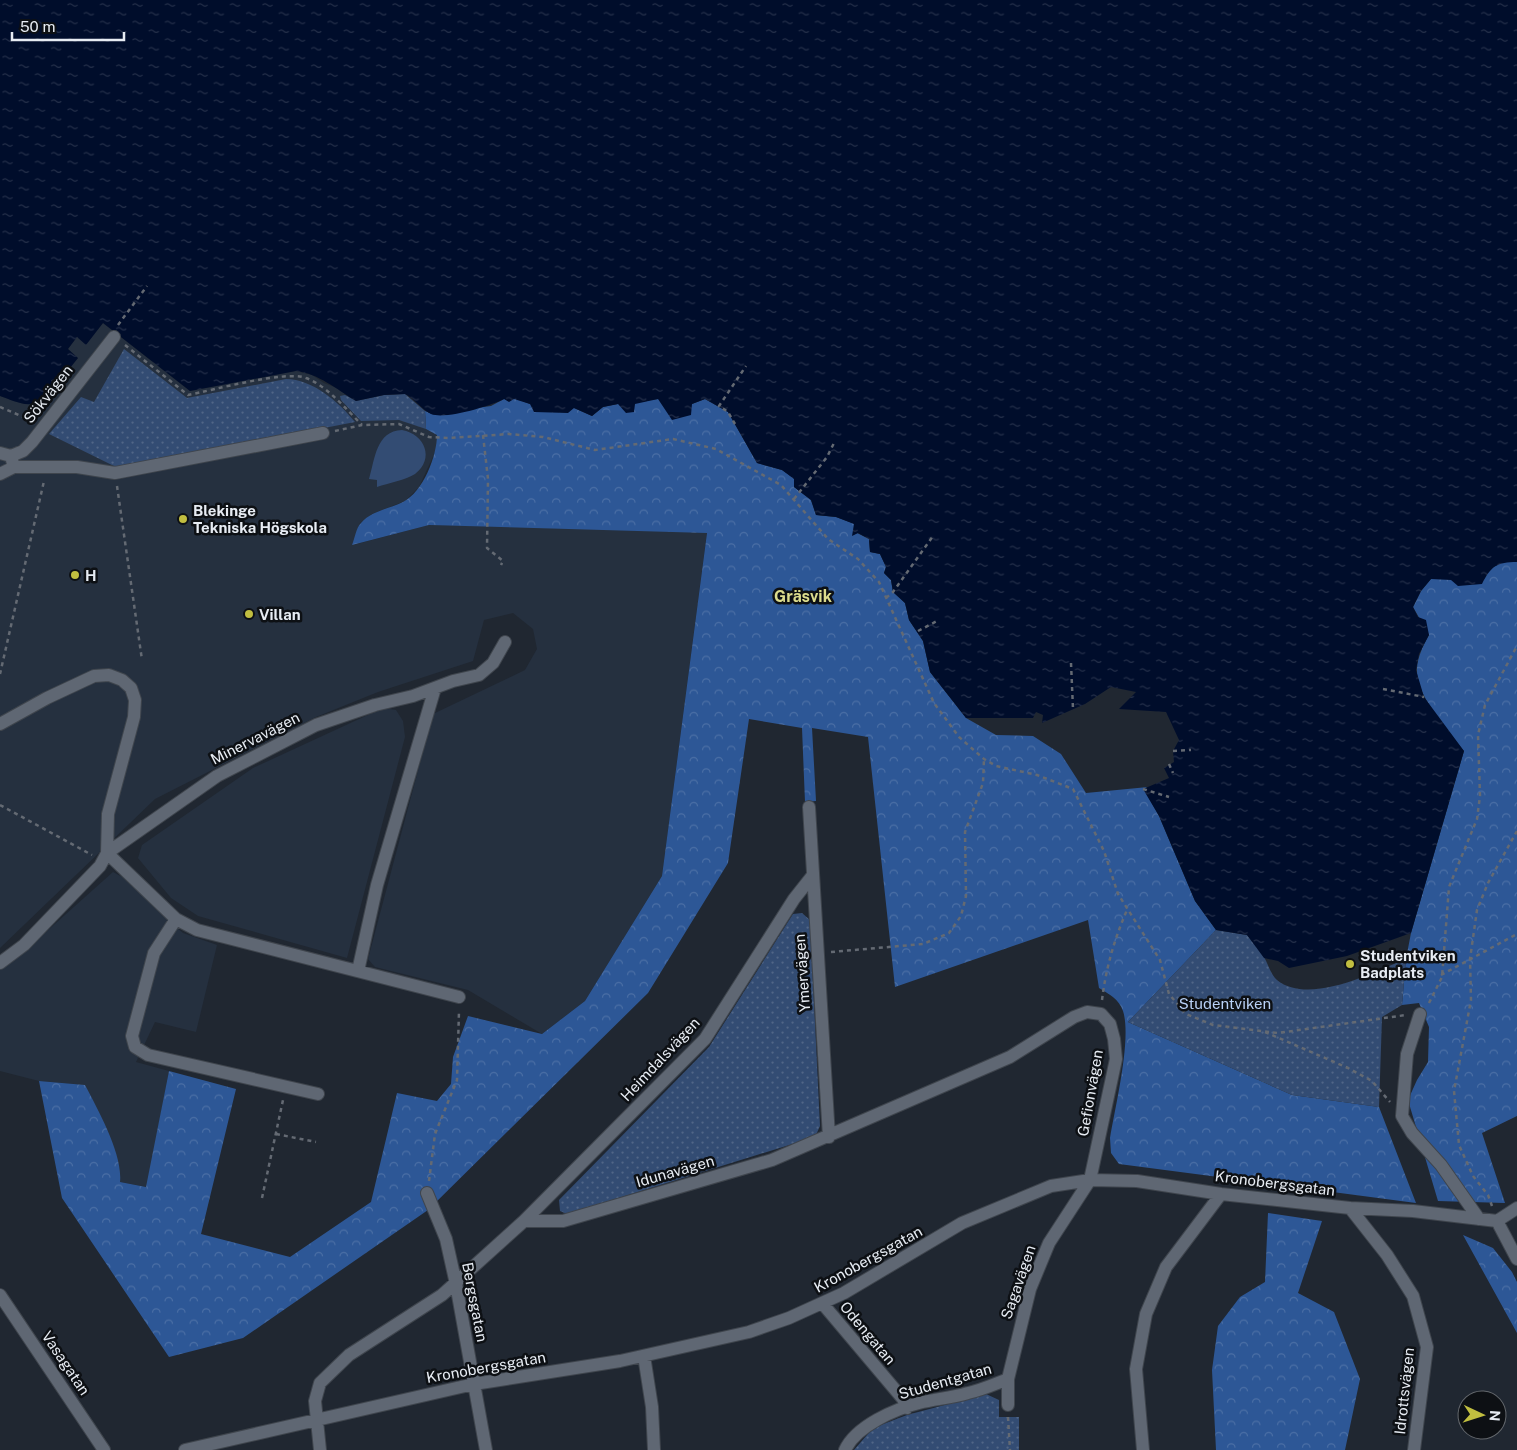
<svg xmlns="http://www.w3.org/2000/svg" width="1517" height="1450" font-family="'Public Sans',sans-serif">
<defs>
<pattern id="forest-crowns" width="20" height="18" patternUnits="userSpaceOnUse" patternTransform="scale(1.25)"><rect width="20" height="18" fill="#2d5796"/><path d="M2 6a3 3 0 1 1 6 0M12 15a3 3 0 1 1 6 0" fill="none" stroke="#4b6fa5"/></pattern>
<pattern id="park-dots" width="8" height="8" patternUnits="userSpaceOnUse" patternTransform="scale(1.25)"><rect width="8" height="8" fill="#334c73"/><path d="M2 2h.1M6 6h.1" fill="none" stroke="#516687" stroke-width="1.8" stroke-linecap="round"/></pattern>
<pattern id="water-ripples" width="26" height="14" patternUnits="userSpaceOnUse" patternTransform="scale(1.25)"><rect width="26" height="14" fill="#000d2b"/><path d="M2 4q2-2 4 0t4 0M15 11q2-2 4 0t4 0" fill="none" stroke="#25304a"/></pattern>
</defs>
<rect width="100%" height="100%" fill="#202731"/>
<path fill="#25303f" d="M103,323l87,68 106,-20 16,4 12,8 18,7 3,5 80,16 1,18 11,6v13l-18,39 -14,14 -33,13 -12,9 -7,22 76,-20 278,7 -45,344 -77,125 -43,33 -74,-44 -93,-23 -7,-8 65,-245 92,-44 12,-21 -4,-20 -20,-16 -29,7 -11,41 -95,31 -62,25 -161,82 -155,149v-552l24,8 14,-2 3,2 37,-46 -10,-9 9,-12 9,7z
M383,708l13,2 7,11 2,16 -58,221 -149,-42 -27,-18 -33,-40 4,-13 111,-77z
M113,872l17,9 32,34 21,18 34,12 -21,87 -41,-10 -19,40 33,9 -22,116 -27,-5 -35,-97 -46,-4 -39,-10v-105l37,-26z"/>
<path fill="#334c73" d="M402,430c23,4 33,29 13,44 -9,6 -27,9 -38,13v-7l-8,-1c6,-20 7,-48 33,-49z"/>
<path fill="url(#forest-crowns)" d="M514,398l16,6 44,4 18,8 11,-9 15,-3 40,-5 34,5 13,-5 23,13 29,51 25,7 13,9 -1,8 17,13 5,15 20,2 19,7 -2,11 4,-2 12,6 1,13 10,2 6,13 -2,6 7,7 2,12 12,11 4,17 14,21 7,31 36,46 30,17 37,1 28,18 25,39 62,-6 -4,2 15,27 36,85 21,29 -88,92 164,73 87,12 37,96 -297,-39 -8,-11 -1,-15c5,-31 22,-99 13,-127 -4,-12 -14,-17 -24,-23l-11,-68 -193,67 -27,-250 -56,-9 4,73 -11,1 -3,-74 -53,-9 -21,144 -80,130 -220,217 -185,128 -74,19 -107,-159 -23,-117 46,4c13,25 38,69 35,97l26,5 23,-116 67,18 -35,145 89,23 81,-55 26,-109 40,8 14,-17 2,-27 15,-41 74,18 43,-33 77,-125 45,-343 -278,-8 -77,20c3,-7 4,-17 9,-22 10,-12 28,-14 42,-21 20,-10 34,-46 34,-67l-11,-6 -1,-18 7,3 59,-8 13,-7z
M1503,562h14v554l-35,17 23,70 -67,-2 -30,-101 9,-20 11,-18 1,-35 -10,-24 -17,2 4,-46 5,-26 53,-182c-16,-21 -49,-56 -47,-83 1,-12 6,-22 12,-33l-16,-28 8,-16 10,-12c25,1 50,-5 72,-17z
M1268,1213l54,8 -24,72 36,19 26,67 -15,71h-129l-4,-80 6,-44 22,-29 25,-15z
M1463,1235l30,13 19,24 5,10v51z"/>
<path fill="url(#park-dots)" d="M124,349l63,49 99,-19c26,0 53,23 69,43l-237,46 -69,-34 32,-37 13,5z
M405,394l20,17 1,18 -27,-9 -38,1 -20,-21 -1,-4 5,-1 11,6 28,-6z
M802,913l8,7 10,206 -5,11 -248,77 -7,-3 -1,-11 150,-153 84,-133z
M1216,930l31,5c6,7 12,14 17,22 4,7 7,18 13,23 32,26 97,-8 129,-21l-4,46 -20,12 -3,90 -87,-12 -164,-73z
M986,1394l13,6v17h20v33h-165l19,-22 34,-13z"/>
<path fill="url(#water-ripples)" d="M0,0h1517v562c-20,0 -26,4 -35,22l-24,2 -7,-6 -20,-1 -10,12 -8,16 5,10 8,3 3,15 -10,19 -3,16 8,27 40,54 -53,182 -64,23 -58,12 -11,-7 -14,-3 -17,-23 -31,-5 -21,-29 -36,-85 -16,-27 26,-11 -5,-10 10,-6 -1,-11 6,-11 -13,-28 -47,-3 17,-17 -25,-5 -26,17 -43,19 1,-8 -7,-3 -3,6h-67l-36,-46 -7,-31 -14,-21 -4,-17 -12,-11 -2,-12 -7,-7 2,-6 -6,-13 -10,-2 -1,-13 -11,-6 -6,3 2,-12 -18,-7 -20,-2 -5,-15 -17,-13v-8l-12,-9 -25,-7 -29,-51 -23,-13 -13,5 -1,11 -19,5 -14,-21 -23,5 -1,8 -8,1 -8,-9 -15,3 -11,9 -18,-8 -6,5 -34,-1 -4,-8 -16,-5 -5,3 -5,-3c-14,7 -59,21 -73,15 -10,-5 -16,-15 -26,-20l-21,1 -28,6c-20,-12 -37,-27 -60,-30l-106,20 -87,-68 -17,22 -9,-8 -9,12 10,9 -37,46 -3,-2c-12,6 -26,-2 -38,-6z"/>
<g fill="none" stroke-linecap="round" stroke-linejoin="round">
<defs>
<path id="minor" d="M0,453l11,3 12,-5 9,-9 82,-105
M14,467h63l38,6 208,-40
M0,474l14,-7 -2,-7
M0,724l47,-26 47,-22 15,-1 13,5 9,8 4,12 -1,17 -26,97 -1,39 69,66 21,11 262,67
M809,807l20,330
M176,919l-22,34 -22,83 3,11 13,8 170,39
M0,963l24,-18 76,-79 7,-13 110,-77 99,-51 59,-20 38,-9 40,-15 26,-6 14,-12 12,-21
M358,971l19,-86 58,-197
M1420,1014l-13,40 -5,62 10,17 29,32 38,54
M427,1193l19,46 10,45 30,166
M1350,1208l37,47 26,41 14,51 -13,103
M524,1221l181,-182 89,-140 19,-24
M1497,1221l20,38
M0,1295l104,155
M822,1303l81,96 4,9
M644,1356l8,51 2,43
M185,1450l289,-66 146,-23 129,-29 40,-14 55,-25 118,-70 89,-37 39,-6 47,1 84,13 129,14 63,3 84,10 20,-13
M320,1450l-5,-49 5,-18 29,-28 93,-60 82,-74h39l209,-61 238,-103 64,-40 13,-5 14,2 9,10 4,15 2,20 -26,121 -41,63 -19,46 -22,90v26
M845,1450c11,-24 50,-41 74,-47 16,-4 33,-5 49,-10 14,-3 27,-9 40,-14
M1143,1450l-7,-81 10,-55 20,-47 55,-73"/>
</defs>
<use href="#minor" stroke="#3f454d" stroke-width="14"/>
<path stroke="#646a73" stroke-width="2.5" stroke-dasharray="4 4" stroke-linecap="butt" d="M118,325l29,-39
M125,345l63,50c26,-5 97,-25 118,-17 20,7 41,32 56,47
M0,407l33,14
M735,424l-7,-12 -9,-6 27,-40
M335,431l27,-6 37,-1 30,13 20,1 60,-4 34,3 52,13 78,-11 43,10 65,36 47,54 30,20 21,23 55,121 25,34 25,22 12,7 41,9 36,14 31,62 14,43 42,66 9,34 17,20 27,11 65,8 128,-18
M483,435l5,44 -1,69 16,13 -2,4
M117,486l25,174
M794,499l33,-42 7,-14
M886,598l7,-6 40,-56
M918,631l19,-10
M1071,663l2,46
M0,674l44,-193
M1383,689l41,8
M1173,751l18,-1
M1169,764l4,9
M1143,789l26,8
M0,805l92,50
M831,952l92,-8 26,-11 12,-17 5,-20 -1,-64 18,-49 1,-24
M1441,975l76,-41
M1102,1000c4,-32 12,-60 25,-90
M1429,1003l13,-26 7,-90 28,-68 3,-23 -2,-61 7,-30 32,-59
M1265,1032l83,36 24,13 18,21
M276,1134l40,8
M429,1181l6,-47 22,-54 2,-69
M262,1198l21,-98
M1492,1206l-4,-11 -15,-19 -14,-31 -5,-54 17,-91 -1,-41 7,-49 11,-27 29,-52
M1008,1417l2,33"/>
<use href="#minor" stroke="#5f6773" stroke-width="12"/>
</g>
<g fill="#c1be40" stroke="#0d1014" stroke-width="2">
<circle cx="183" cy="519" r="5"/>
<circle cx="75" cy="575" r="5"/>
<circle cx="249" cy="614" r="5"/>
<circle cx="1350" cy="964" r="5"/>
</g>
<g text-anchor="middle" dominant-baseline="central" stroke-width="5" stroke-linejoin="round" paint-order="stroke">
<g font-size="15" fill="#e7ecf3" stroke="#0d1014">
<text transform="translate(48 394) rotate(-52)">Sökvägen</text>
<text transform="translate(255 738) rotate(-27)">Minervavägen</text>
<text transform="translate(802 973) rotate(-94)">Ymervägen</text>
<text transform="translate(660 1059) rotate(-47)">Heimdalsvägen</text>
<text transform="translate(1090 1093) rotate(-80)">Gefionvägen</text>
<text transform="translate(675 1171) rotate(-16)">Idunavägen</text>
<text transform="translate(1275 1183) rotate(7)">Kronobergsgatan</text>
<text transform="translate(868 1259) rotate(-29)">Kronobergsgatan</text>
<text transform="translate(1018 1282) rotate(-71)">Sagavägen</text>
<text transform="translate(475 1302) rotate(79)">Bergsgatan</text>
<text transform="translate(868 1333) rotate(50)">Odengatan</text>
<text transform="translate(66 1363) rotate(56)">Vasagatan</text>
<text transform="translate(486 1367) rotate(-10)">Kronobergsgatan</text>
<text transform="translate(945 1381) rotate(-16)">Studentgatan</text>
<text transform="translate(1404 1391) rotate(-84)">Idrottsvägen</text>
</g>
<g font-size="15" font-weight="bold" fill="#e7ecf3" stroke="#0d1014" text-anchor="start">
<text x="193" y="510">Blekinge<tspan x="193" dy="17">Tekniska Högskola</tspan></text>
<text x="85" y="575">H</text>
<text x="259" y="614">Villan</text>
<text x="1360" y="955">Studentviken<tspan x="1360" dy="17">Badplats</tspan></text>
</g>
<g font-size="15" fill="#b9d1f6" stroke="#0d1014">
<text x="1225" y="1003">Studentviken</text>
</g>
<g font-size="16" font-weight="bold" fill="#dcdc8d" stroke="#0d1014">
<text x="803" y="596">Gräsvik</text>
</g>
</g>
<g transform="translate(1482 1415) rotate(94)"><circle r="24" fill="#0d1014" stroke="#64686d"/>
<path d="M0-4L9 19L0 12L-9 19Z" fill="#c1be40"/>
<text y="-8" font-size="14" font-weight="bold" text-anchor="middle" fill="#e7ecf3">N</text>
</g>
<path d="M12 32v8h112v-8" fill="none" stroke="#e7ecf3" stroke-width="2.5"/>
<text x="20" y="32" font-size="15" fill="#e7ecf3" stroke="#0d1014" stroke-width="4" paint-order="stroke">50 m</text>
</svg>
